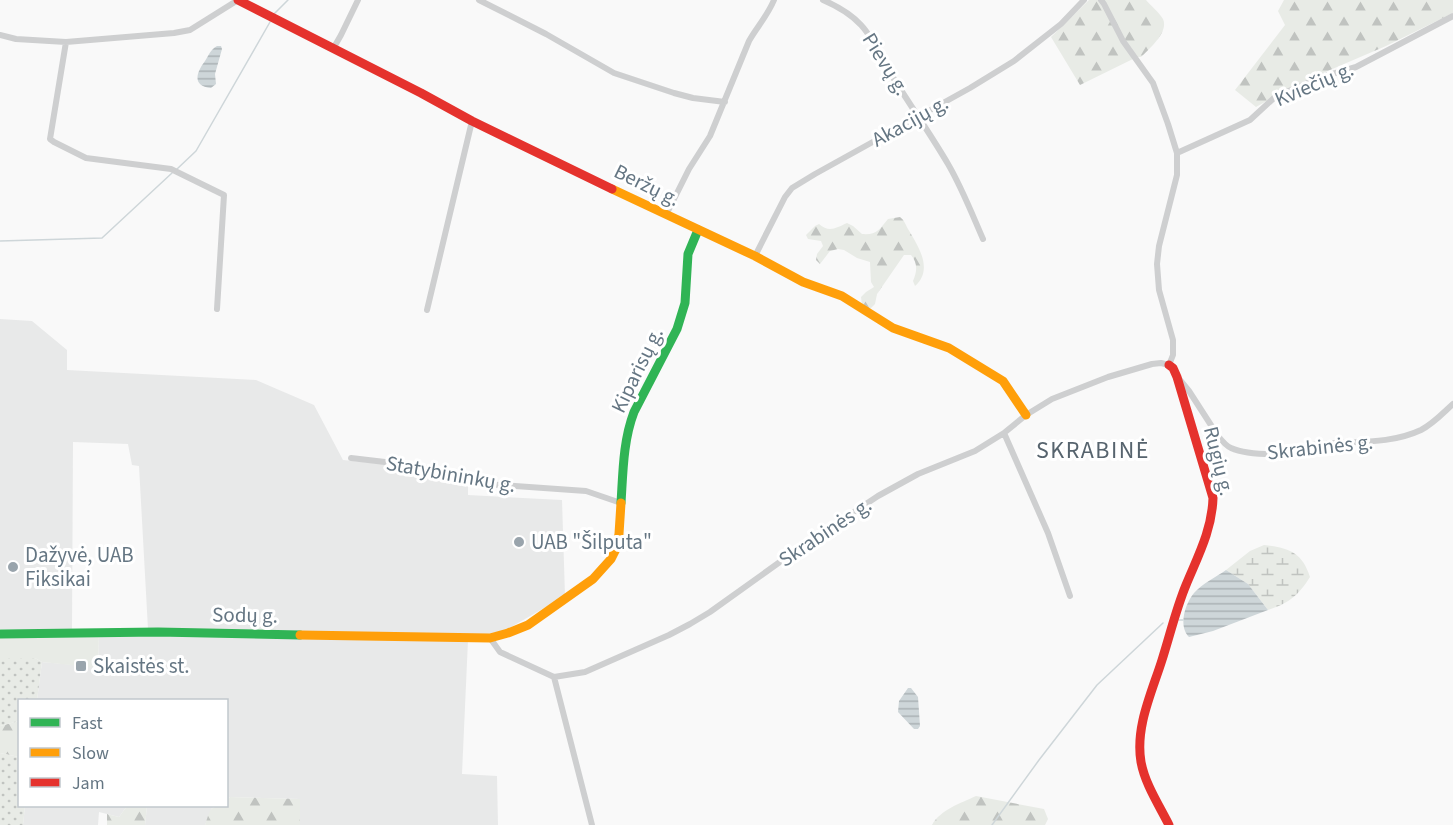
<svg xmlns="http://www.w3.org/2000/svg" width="1453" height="825" font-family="'Source Sans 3',sans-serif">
<defs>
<pattern id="forest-firs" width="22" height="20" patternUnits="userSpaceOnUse" patternTransform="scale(1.5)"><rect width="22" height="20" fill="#e8ebe6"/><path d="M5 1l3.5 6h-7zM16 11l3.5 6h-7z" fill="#c0c3c0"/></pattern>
<pattern id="wetland-marsh" width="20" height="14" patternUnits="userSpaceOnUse" patternTransform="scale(1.5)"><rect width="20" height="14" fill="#e8ebe6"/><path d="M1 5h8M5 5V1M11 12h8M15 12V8" fill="none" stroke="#c0c3c0"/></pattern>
<pattern id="garden-dots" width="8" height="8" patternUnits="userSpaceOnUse" patternTransform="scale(1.5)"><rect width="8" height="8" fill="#e8ebe6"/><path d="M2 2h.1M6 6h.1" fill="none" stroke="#c0c3c0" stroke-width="1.8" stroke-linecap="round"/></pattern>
<pattern id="water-rules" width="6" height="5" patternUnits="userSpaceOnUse" patternTransform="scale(1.5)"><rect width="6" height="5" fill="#ced6d9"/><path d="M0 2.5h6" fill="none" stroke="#abb2b5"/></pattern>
</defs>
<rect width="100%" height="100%" fill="#f9f9f9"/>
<path fill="#e8e9e9" d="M0,319l32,2 35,29v20l189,10 58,25 29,55 59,6 46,8 20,7v14l94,5 3,96 -68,39 -349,-6 -9,-163 -7,-1 -4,-21 -55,-2 -1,188 -72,-1z
M99,635l369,5 -6,134 35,2 1,49h-198v-26l-70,-2 -3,2 -1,-99h-189l5,-38 56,5z
M25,806h102l-8,11 -20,-5 -1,13h-75z
M147,806h68l-3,2 -7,17h-60z"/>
<path fill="#e8ebe6" d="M99,635l-1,33 -56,-6 -7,-4h-35v-21z"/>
<path fill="url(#forest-firs)" d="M1089,0h57c5,6 13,12 17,19 6,13 -14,30 -22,38h-4l-57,28 -29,-48z
M1284,0h169v13l-67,33 -91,39 -39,22 -21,-17 50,-65 -7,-14z
M900,217c5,4 5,7 8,12 10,17 26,40 7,57l-2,-5c4,-9 5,-18 -2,-26h-7l-27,39 -2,10 -5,5 -8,-4 -1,-8 5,-5 8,-5 -3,-5 -1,-20 -13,-4 -13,-8 -6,-1 -8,2 -10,13 -4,-4 1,-6 6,-8 -2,-5 -13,-2 -2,-4 9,-9 4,-2c10,9 17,4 28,-1l6,3 9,8c15,1 17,-4 26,-15z
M19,721v36l-19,-4v-27z
M976,796l68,13 4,10 -3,6h-113c8,-15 29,-22 44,-29z
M230,797l70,2v26h-95c6,-16 3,-19 21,-19l1,-7z
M127,806h20l-2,19h-38v-11l12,3z"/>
<path fill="url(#wetland-marsh)" d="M1264,545c25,3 38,7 46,32 -12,19 -21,26 -42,33l-20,-26 -22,-14 24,-19z"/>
<path fill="url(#garden-dots)" d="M0,658h35l7,4 -5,38h-17l-1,21 -19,5z
M0,753l19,4 1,49h5l-2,19h-23z"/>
<path fill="url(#water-rules)" d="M217,46h4l1,3 -7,25 1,10 -5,4c-19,-2 -15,-15 -6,-27 4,-6 5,-11 12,-15z
M1226,570l22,14 20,26 -55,21 -24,6c-11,-11 -4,-33 5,-44 8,-9 22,-16 32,-23z
M908,688h3l7,9 2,29 -2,3h-4l-16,-17 1,-11z"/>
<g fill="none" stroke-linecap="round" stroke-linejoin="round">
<path stroke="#ced6d9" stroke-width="1.5" d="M274,14l14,-14
M177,169l19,-18 74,-129
M0,241l102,-3 70,-65
M1179,620h4
M992,825l47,-65 58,-75 66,-62"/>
<path stroke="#cecfd0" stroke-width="6" d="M479,0l67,34 68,39 60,20 19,5 32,4
M823,0c14,6 27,13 38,25 14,15 22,37 33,54 18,29 37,56 54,85 14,24 24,50 35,75
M0,35l16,4 50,3 108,-9 16,-3 48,-30
M66,42l-16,97 4,3 32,16 85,11 53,26 -7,114
M333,49l8,-14 17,-35
M1177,153l73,-33 25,-23 44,-19 37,-11 97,-51
M666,215l23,-46 21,-33 39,-95c8,-14 19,-26 25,-41
M755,256l30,-59 7,-9 23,-14 155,-86 44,-27 47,-37 23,-24
M427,310l45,-189
M1180,380l9,11 29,45c4,5 8,10 13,12 11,5 30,6 41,6 14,1 27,-7 40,-9 36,-5 75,1 109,-15 12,-6 22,-17 32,-26
M1004,433l44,100 22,63
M351,458l51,6 47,8 37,12 100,7 35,12
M490,638l10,14 54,25 31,-5 84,-37 21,-11 20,-12 81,-58 87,-58 40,-22 57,-23 29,-18 22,-18 26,-16 56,-22 44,-13 9,-1 8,2 4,-10v-15l-14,-50 -2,-26 2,-18 18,-71v-22l-9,-29 -15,-41 -30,-42 -19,-37 -3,-4
M554,677l38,148"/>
<path stroke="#30b455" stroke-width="9" d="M621,503c2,-31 2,-62 13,-91l43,-83 8,-26 3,-49 10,-24
M0,634l158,-2 142,3"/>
<path stroke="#ff9f0a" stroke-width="9" d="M612,189l143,67 48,26 39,14 51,32 56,20 54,33 23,34
M300,635l190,3 18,-5 20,-8 65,-46 18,-20 5,-10 3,-15 2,-31"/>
<path stroke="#e5322d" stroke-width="9" d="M238,0l183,93 51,28 140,68
M1169,365l4,3 4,9 36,121c-1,32 -15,58 -27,87 -10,24 -16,50 -24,75 -10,32 -27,67 -21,102 4,22 18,43 28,63"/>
</g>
<g fill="#99a4ac" stroke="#fff" stroke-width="2">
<circle cx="519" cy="542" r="6"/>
<circle cx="13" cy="567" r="6"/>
<rect x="75" y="660" width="12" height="12" rx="3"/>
</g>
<g text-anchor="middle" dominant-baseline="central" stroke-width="6" stroke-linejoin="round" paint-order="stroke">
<g font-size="21" fill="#657683" stroke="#fff">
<text transform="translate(886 64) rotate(58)">Pievų g.</text>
<text transform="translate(1314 84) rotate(-23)">Kviečių g.</text>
<text transform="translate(910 121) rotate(-29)">Akacijų g.</text>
<text transform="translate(647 185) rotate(26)">Beržų g.</text>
<text transform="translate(637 370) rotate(-64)">Kiparisų g.</text>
<text transform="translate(1320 447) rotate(-6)">Skrabinės g.</text>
<text transform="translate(1219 461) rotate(76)">Rugių g.</text>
<text transform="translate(451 474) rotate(10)">Statybininkų g.</text>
<text transform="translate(825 532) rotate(-34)">Skrabinės g.</text>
<text transform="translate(245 615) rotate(1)">Sodų g.</text>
</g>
<g font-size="21" fill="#657683" stroke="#fff" text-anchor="start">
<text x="531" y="542">UAB "Šilputa"</text>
<text x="25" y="555">Dažyvė, UAB<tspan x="25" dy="24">Fiksikai</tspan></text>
<text x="93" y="666">Skaistės st.</text>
</g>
<g font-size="24" letter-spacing="1.5" fill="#57646e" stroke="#fff">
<text x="1093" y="450">SKRABINĖ</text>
</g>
</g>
<rect x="18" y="699" width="210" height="108" fill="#ffffff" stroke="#c1c8cd" stroke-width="1.5"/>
<rect x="30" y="718" width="30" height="9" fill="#30b455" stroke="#c1c8cd" stroke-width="1.5"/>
<text x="72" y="729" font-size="18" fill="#657683">Fast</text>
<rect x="30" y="748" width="30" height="9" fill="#ff9f0a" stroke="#c1c8cd" stroke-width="1.5"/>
<text x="72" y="759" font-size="18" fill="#657683">Slow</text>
<rect x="30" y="778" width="30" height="9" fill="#e5322d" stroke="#c1c8cd" stroke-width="1.5"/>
<text x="72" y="789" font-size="18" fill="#657683">Jam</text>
</svg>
